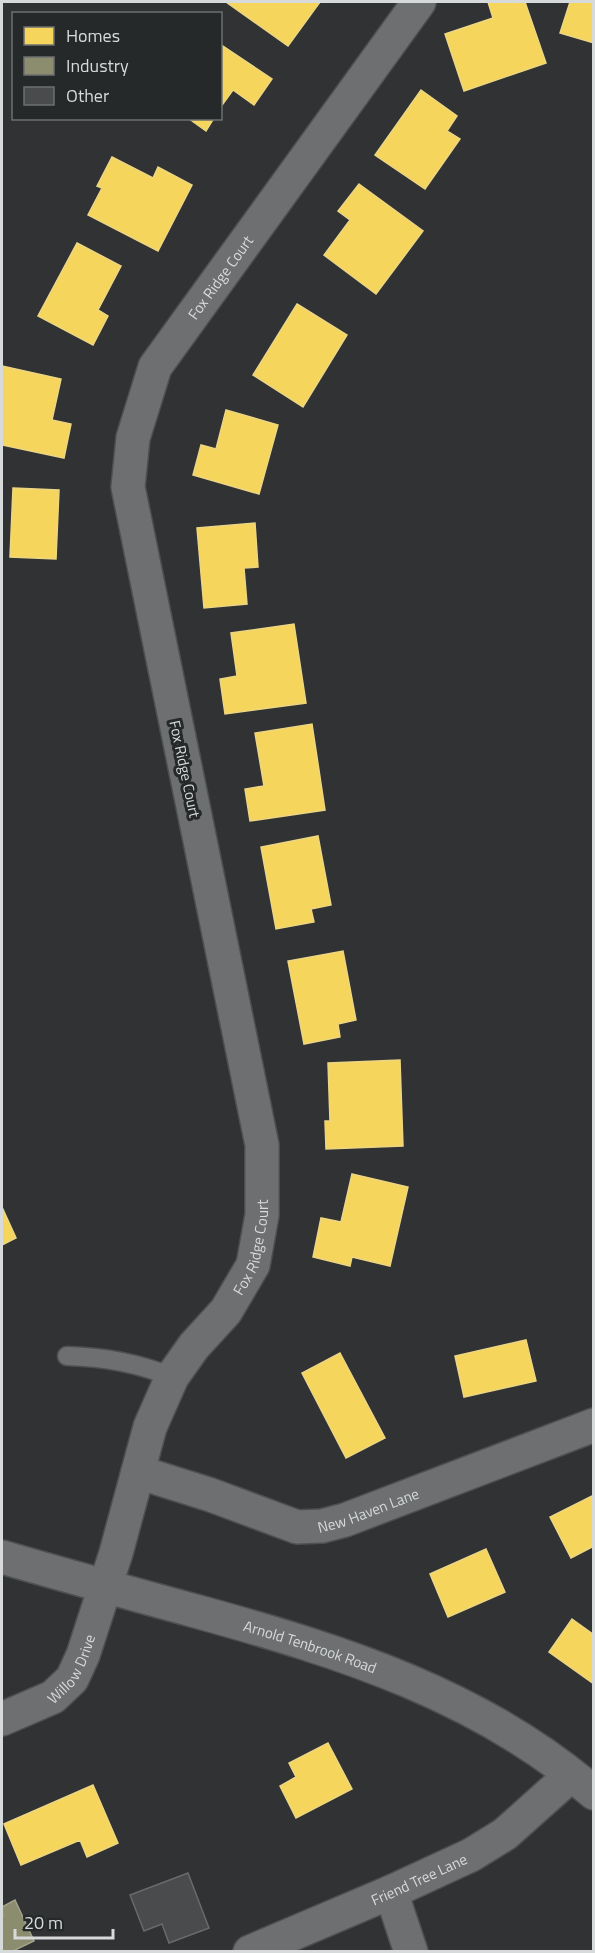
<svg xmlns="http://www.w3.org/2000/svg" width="595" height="1953" font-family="'Titillium Web',sans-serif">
<rect width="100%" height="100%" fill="#303233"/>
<path fill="#f6d55c" stroke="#edd682" stroke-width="1.5" d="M226,2h94l-32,44z
M488,2h37l21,61 -82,28 -19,-57 48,-16z
M570,2h24v41l-34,-10z
M220,44l52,35 -18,26 -21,-15 -13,18z
M421,90l36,26 -10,15 13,8 -35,50 -50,-34z
M188,118h26l-8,13z
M112,157l41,21 5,-11 34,18 -34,66 -70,-36 14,-27 -5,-2z
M359,184l64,47 -47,63 -52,-39 26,-35 -12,-9z
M77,243l44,23 -23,44 10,6 -15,29 -55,-29z
M297,304l50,31 -44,72 -50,-32z
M2,366l59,13 -9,41 19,4 -7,34 -62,-13z
M226,410l52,15 -19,69 -66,-19 8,-30 15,4z
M13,488l46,2 -3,69 -46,-2z
M255,523l3,44 -14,1 3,36 -43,4 -7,-80z
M294,624l12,79 -81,11 -5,-35 17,-3 -6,-43z
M312,724l13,86 -75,11 -5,-32 19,-3 -9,-53z
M318,836l13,69 -20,4 3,13 -38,7 -15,-82z
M343,951l13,69 -18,4 2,13 -36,7 -16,-83z
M400,1060l3,86 -77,3 -1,-28h5l-2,-58z
M352,1174l56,13 -18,79 -38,-9 -2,9 -37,-9 8,-39 20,4z
M2,1207l14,31 -14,7z
M526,1340l10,41 -72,16 -9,-41z
M340,1353l45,85 -39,20 -44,-85z
M594,1495v51l-23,12 -21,-41z
M486,1549l19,43 -57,25 -18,-43z
M572,1619l22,16v49l-45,-32z
M328,1743l24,46 -56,29 -16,-32 16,-9 -7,-14z
M93,1785l25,58 -31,14 -7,-17 -59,25 -17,-41z"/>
<path fill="#8c8c6e" stroke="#a2a38e" stroke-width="1.5" d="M15,1900l19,41 -23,11h-9v-35l1,-1 -1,-9z"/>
<path fill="#494b4c" stroke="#686a6b" stroke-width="1.5" d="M188,1873l21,55 -40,15 -7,-19 -18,7 -14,-36z"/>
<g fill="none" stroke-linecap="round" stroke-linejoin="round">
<defs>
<path id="service" d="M67,1356c37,1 71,7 105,21"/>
<g id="minor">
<path id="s1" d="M138,1472l73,23 86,32 25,-1 23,-6 249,-95"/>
<path id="s2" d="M2,1719l51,-22 19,-18 11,-24 33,-102 34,-126 22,-50 22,-31 32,-35 27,-46 9,-50v-70l-134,-658 5,-49 22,-71 264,-365"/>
<path d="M391,1892l20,60"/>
<path id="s3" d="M250,1952l141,-60 80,-37 34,-21 66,-59"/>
</g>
<g id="tertiary">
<path id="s4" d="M2,1557c65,19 131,37 197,55 141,39 282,83 395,181"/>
</g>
</defs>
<use href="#service" stroke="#4e5050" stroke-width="21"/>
<use href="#minor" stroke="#4e5050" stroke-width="36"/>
<use href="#tertiary" stroke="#4e5050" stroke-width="36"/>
<use href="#service" stroke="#6d6f70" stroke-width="18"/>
<use href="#minor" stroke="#6d6f70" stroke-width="33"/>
<use href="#tertiary" stroke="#6d6f70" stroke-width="33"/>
</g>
<g text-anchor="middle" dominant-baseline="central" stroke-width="6" stroke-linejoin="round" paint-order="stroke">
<g font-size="15" fill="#d7dada" stroke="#25292a">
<text stroke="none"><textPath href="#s2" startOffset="1566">Fox Ridge Court</textPath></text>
<text transform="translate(185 769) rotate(78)">Fox Ridge Court</text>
<text stroke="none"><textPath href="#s2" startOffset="556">Fox Ridge Court</textPath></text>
<text stroke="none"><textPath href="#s1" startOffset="242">New Haven Lane</textPath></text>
<text stroke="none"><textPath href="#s4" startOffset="321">Arnold Tenbrook Road</textPath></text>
<text stroke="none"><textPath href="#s2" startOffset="90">Willow Drive</textPath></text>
<text stroke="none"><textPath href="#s3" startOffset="184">Friend Tree Lane</textPath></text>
</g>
</g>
<rect width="595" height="1953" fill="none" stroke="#d7dada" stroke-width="6"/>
<rect x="12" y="12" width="210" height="108" fill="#25292a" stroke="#6c7070" stroke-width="1.5"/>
<rect x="24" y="27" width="30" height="18" fill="#f6d55c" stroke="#6c7070" stroke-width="1.5"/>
<text x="66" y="42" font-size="18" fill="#d7dada">Homes</text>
<rect x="24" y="57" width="30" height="18" fill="#8c8c6e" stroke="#6c7070" stroke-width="1.5"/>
<text x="66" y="72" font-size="18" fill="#d7dada">Industry</text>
<rect x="24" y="87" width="30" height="18" fill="#494b4c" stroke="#6c7070" stroke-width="1.5"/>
<text x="66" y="102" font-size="18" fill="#d7dada">Other</text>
<path d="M15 1929v9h98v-9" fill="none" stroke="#d7dada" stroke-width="3"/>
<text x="24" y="1929" font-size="18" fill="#d7dada" stroke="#25292a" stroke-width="4.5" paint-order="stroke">20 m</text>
</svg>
